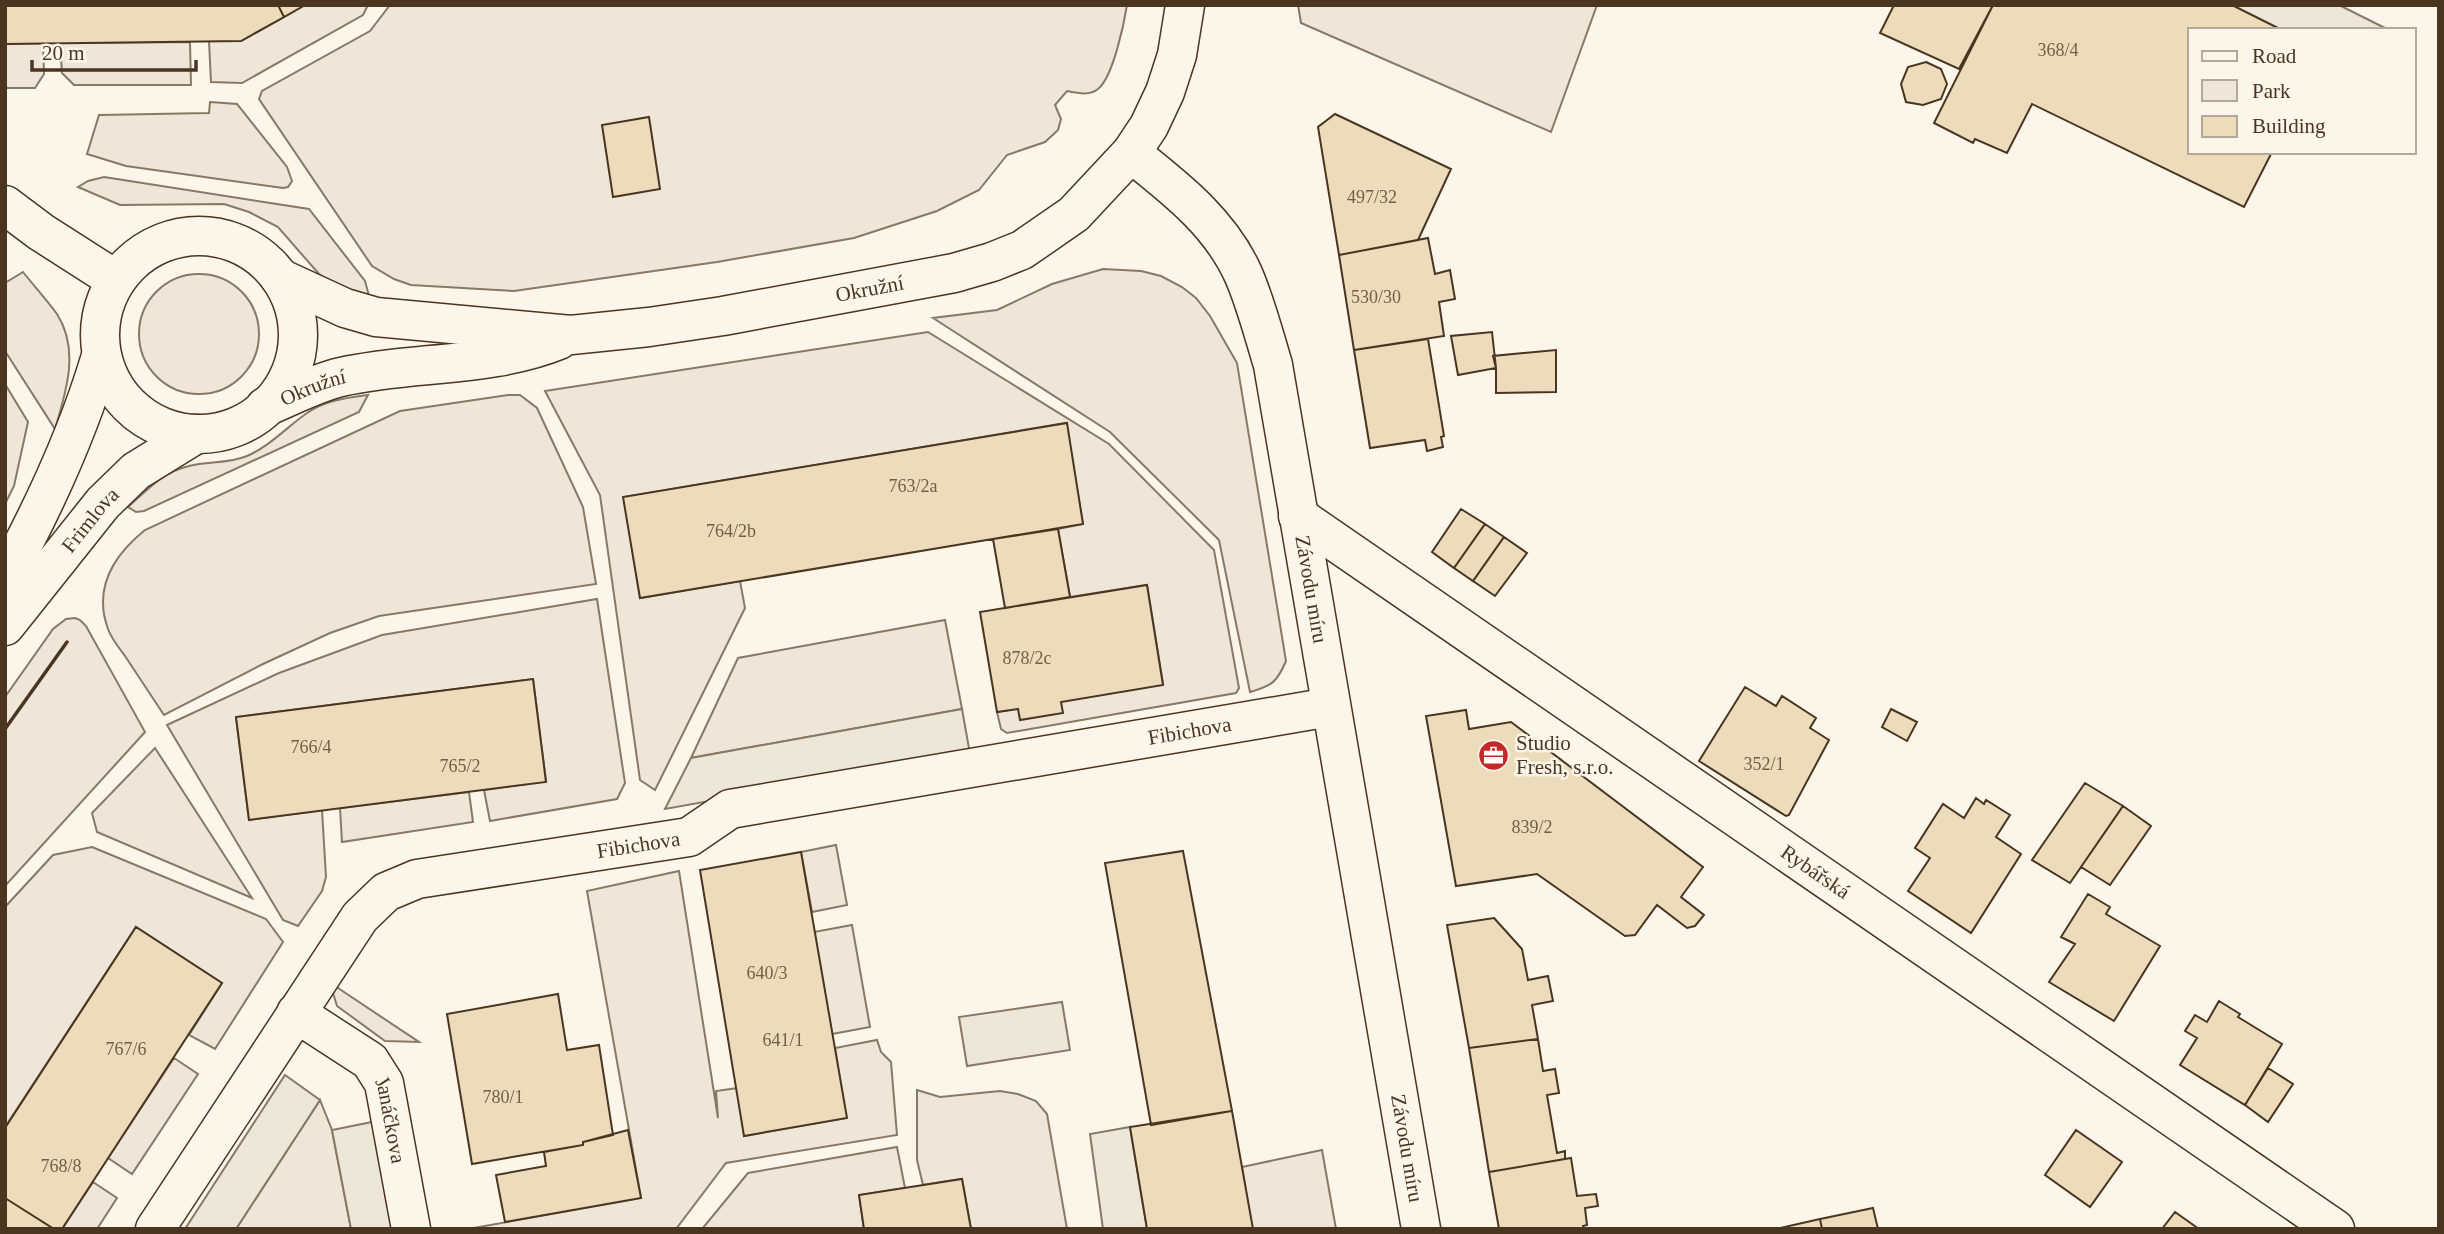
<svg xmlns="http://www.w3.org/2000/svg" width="2444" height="1234" font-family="Georgia,serif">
<rect width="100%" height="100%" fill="#fbf6e9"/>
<path fill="#ede6d9" stroke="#887966" stroke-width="2" d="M305,5h63l-5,10 -121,68 -31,-1 -2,-41h32z
M390,5h737c-3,19 -14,72 -29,84 -8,7 -21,4 -31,2l-12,14 6,14 -3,11 -13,12 -38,13 -28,35 -42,21 -83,27 -137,24 -203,29 -103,-6 -17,-6 -22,-13 -113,-167 3,-8 108,-60z
M1298,5h299l-46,127 -250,-109z
M190,42l1,43h-117l-12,-12 -2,-30z
M43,43l1,31 -9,14h-30v-44z
M210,102l27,2 50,63 5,14 -4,6 -5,1 -157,-22 -39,-12 12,-39 110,-2z
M104,177l205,32 56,72 4,15 -36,-12 -14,-10 -41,-47 -29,-15 -25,-8 -104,1 -42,-18 10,-6z
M1103,269l38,2 20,5 21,11 14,11 14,18 27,47 49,298c-9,21 -14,25 -36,31l-31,-152 -109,-108 -177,-114 64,-8 55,-26z
M23,272c11,14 24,28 34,42 23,36 9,78 -2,115l-50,-78v-68z
M139 334a60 60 0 1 1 120 0a60 60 0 1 1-120 0Z
M928,332l181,112 105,106 25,138 -3,5 -229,40 -6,-4 -4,-17 166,-28 -16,-99 -77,12 -12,-68 25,-5 -17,-101 -442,74 16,101 100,-17 5,27 -90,182 -15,-10 -40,-285 -55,-104z
M5,384l23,38 -14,64 -9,18z
M368,395l-9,17 -215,99 -8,1 -8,-5c19,-17 35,-35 61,-41 19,-5 39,-2 58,-10 23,-10 40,-29 60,-43 18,-13 40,-15 61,-18z
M508,395h12l17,13 46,99 13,77 -217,32 -49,17 -67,31 -99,51c-13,-20 -26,-39 -39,-59 -6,-8 -14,-18 -17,-27 -15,-41 6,-74 37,-99l255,-119z
M597,599l28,184 -8,16 -127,22 -6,-31 62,-9 -13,-102 -297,38 13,103 73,-10 4,67 -4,14 -24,35 -15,-6 -116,-195 112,-52 103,-38z
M75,618l5,2 6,6 59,106 -140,154v-189l48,-68 13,-10z
M945,620l17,89 -271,49 47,-100z
M155,748l97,150 -155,-66 -5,-19z
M469,792l4,30 -131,20 -2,-34z
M836,845l11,60 -35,7 -11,-60z
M92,847l174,72 17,23 -68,107 -26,-14 33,-52 -86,-56 -131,200v-220l48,-52z
M679,871l39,247 -2,-27 22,-3 6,48 102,-18 -11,-70 42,-8 4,12 10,10 6,73 -171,28 -50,66h-208l173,-31 -54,-307z
M852,925l18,102 -38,7 -18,-102z
M335,986l84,56 -34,-1 -48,-35 -4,-13z
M174,1058l24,16 -66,100 -24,-16z
M917,1090l23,7 60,-6 18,3 18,7 11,13 20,115h-96l-9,-50 -39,6 -6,-25z
M320,1100l12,30 19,99h-115z
M897,1147l8,41 -46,7 5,34h-162l46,-56z
M1322,1150l14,79h-84l-10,-62z
M93,1182l24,16 -20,31h-35z"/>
<path fill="#ede7d9" stroke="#887966" stroke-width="2" d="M2231,5h108l50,25h-109z
M962,709l8,45 -305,55 26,-51z
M1062,1002l8,48 -103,16 -8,-49z
M285,1075l35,25 -84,129h-51z
M377,1121l19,108h-45l-19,-99z
M1130,1127l17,102h-44l-13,-95z"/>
<path fill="#ecdcbc" stroke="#4a3520" stroke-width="2" d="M5,5h273l6,12 -43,24 -236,3z
M278,5h27l-21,12z
M1894,5h99l-34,64 -79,-36z
M1993,5h239l50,25h-92v122h82l-28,55 -212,-103 -25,49 -32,-14 -2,4 -39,-20z
M1926,62l15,7 6,15 -6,15 -18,6 -17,-3 -5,-18 7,-17z
M1335,114l116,55 -33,71 -79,15 -21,-128z
M649,117l11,72 -47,8 -11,-72z
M1428,238l7,36 15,-4 5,29 -16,3 5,34 -90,14 -15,-95z
M1492,332l4,36 -38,7 -7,-39z
M1428,339l16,97 -3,1 2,10 -16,4 -2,-11 -55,8 -16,-98z
M1556,350v42l-60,1v-25l-3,-12z
M1067,423l16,101 -443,74 -17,-101z
M1461,509l24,15 -31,44 -22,-16z
M1485,524l19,13 -31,44 -19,-13z
M1058,529l12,68 -65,11 -12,-69z
M1504,537l23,16 -32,43 -22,-15z
M1147,585l16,100 -102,17 2,11 -43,7 -2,-11 -21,3 -17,-100z
M533,679l13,103 -297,38 -13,-103z
M1745,687l31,19 6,-10 34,22 -6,10 19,12 -40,75 -3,1 -87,-55z
M1891,709l26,13 -10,19 -25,-14z
M1466,710l3,19 42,-7 192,145 -22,30 23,18 -9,11 -8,2 -30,-23 -22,30 -10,1 -88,-62 -81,12 -30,-170z
M2085,783l38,23 -53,77 -38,-23z
M1976,798l8,6 2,-4 24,15 -14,22 25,17 -50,79 -63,-42 22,-33 -15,-10 28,-44 21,14z
M2123,806l28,20 -41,59 -29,-18z
M1183,851l49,260 -81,14 -46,-262z
M801,852l46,266 -103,18 -44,-266z
M2088,894l22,13 -4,7 54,32 -46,75 -65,-39 26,-38 -14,-7z
M1494,918l28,31 6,31 20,-4 5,25 -21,4 6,34 -69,9 -22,-123z
M136,927l86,56 -160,246h-8l-49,-31v-70z
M558,994l9,56 32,-5 14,90 -30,7v3l-111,19 -25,-150z
M2219,1001l21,13 -2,3 44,27 -37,61 -65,-40 17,-27 -12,-7 10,-16 12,7z
M1538,1039l5,32 12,-2 4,24 -12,2 10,58 8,-2v8l-76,13 -20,-124z
M2268,1068l25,16 -25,38 -23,-17z
M1232,1111l21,118h-106l-17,-102z
M628,1130l13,68 -136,24 -9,-47 50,-9 -2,-14 39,-7v-3z
M2076,1130l46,32 -32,45 -45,-32z
M1571,1158l6,38 19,-2 2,12 -13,2 2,17 -4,1v3h-84l-10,-57z
M962,1179l9,50h-107l-5,-34z
M5,1198l49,31h-49z
M1873,1208l5,21h-56l-2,-10z
M2175,1212l24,17h-37z
M1820,1219l2,10h-46z"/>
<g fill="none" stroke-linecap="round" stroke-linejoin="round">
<defs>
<g id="minor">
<path id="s1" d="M1131,153c44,35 90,70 113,123 12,28 20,59 29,89l148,864"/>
<path d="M5,205l36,27 75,48"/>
<path id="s2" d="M1298,516l1037,713"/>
<path id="s3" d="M296,1013l74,48 14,22 27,146"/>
<path id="s4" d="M155,1229l205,-312 26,-25 31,-13 272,-42 41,-28 600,-102"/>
</g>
<g id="secondary">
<circle cx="199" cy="335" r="99"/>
<path id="s5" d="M280,278l65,30 31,9 195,18 78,-8 74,-11 231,-43 38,-11 30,-12 52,-36 57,-61 18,-27 16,-34 12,-37 8,-50"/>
<path id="s6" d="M265,407c25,-10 50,-24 76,-30 72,-16 149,-9 218,-37"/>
<path d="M5,578c39,-71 73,-145 96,-222"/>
<path id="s7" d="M5,626l98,-123 33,-32 60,-37"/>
</g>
</defs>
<use href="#minor" stroke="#4a3520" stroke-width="41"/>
<use href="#secondary" stroke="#4a3520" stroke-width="41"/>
<use href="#minor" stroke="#fbf6e9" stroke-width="38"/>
<use href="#secondary" stroke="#fbf6e9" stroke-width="38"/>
<path stroke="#4a3520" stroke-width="3.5" d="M5,729l62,-87"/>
</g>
<defs>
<symbol id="office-disc" viewBox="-11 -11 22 22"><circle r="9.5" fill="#c62828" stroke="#fbf6e9"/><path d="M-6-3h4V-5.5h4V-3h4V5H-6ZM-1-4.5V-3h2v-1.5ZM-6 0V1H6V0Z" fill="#fff"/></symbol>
</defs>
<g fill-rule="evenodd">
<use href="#office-disc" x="1476" y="738" width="35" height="35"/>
</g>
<g text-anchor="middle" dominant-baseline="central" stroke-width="5" stroke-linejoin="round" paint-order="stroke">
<g font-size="18" fill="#725f47">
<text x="2058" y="50">368/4</text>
<text x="1372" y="197">497/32</text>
<text x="1376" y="297">530/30</text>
<text x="913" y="486">763/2a</text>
<text x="731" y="531">764/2b</text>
<text x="1027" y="658">878/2c</text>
<text x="311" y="747">766/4</text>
<text x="1764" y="764">352/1</text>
<text x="460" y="766">765/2</text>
<text x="1532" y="827">839/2</text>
<text x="767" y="973">640/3</text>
<text x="783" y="1040">641/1</text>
<text x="126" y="1049">767/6</text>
<text x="503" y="1097">780/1</text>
<text x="61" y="1166">768/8</text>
</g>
<g font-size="21" fill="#4a3520" stroke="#fbf6e9">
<text stroke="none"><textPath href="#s5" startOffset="602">Okružní</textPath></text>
<text stroke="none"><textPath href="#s6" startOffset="52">Okružní</textPath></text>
<text stroke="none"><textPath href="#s7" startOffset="136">Frimlova</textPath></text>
<text stroke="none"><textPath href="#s1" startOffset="490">Závodu míru</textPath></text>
<text stroke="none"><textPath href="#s4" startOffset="1234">Fibichova</textPath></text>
<text stroke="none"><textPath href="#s4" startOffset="667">Fibichova</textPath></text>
<text stroke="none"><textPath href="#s2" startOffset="628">Rybářská</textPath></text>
<text stroke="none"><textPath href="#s3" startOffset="152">Janáčkova</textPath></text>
<text stroke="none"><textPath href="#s1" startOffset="1057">Závodu míru</textPath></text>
</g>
<g font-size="21" fill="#4a3520" stroke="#fbf6e9" text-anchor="start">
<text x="1516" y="743">Studio<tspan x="1516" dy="24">Fresh, s.r.o.</tspan></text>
</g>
</g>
<rect width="2444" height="1234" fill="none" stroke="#4a3520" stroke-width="14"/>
<rect x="2188" y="28" width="228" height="126" fill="#fbf6e9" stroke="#b4a999" stroke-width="2"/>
<rect x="2202" y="51" width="35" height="10" fill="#fbf6e9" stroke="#b4a999" stroke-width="2"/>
<text x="2252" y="63" font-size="21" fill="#4a3520">Road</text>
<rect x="2202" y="80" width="35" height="21" fill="#ede6d9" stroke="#b4a999" stroke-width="2"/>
<text x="2252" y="98" font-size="21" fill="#4a3520">Park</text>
<rect x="2202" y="116" width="35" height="21" fill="#ecdcbc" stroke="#b4a999" stroke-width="2"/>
<text x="2252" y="133" font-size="21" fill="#4a3520">Building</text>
<path d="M32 60v10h164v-10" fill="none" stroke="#4a3520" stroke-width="3.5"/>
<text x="42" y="60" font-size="21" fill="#4a3520" stroke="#fbf6e9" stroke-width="5" paint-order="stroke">20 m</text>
</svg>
